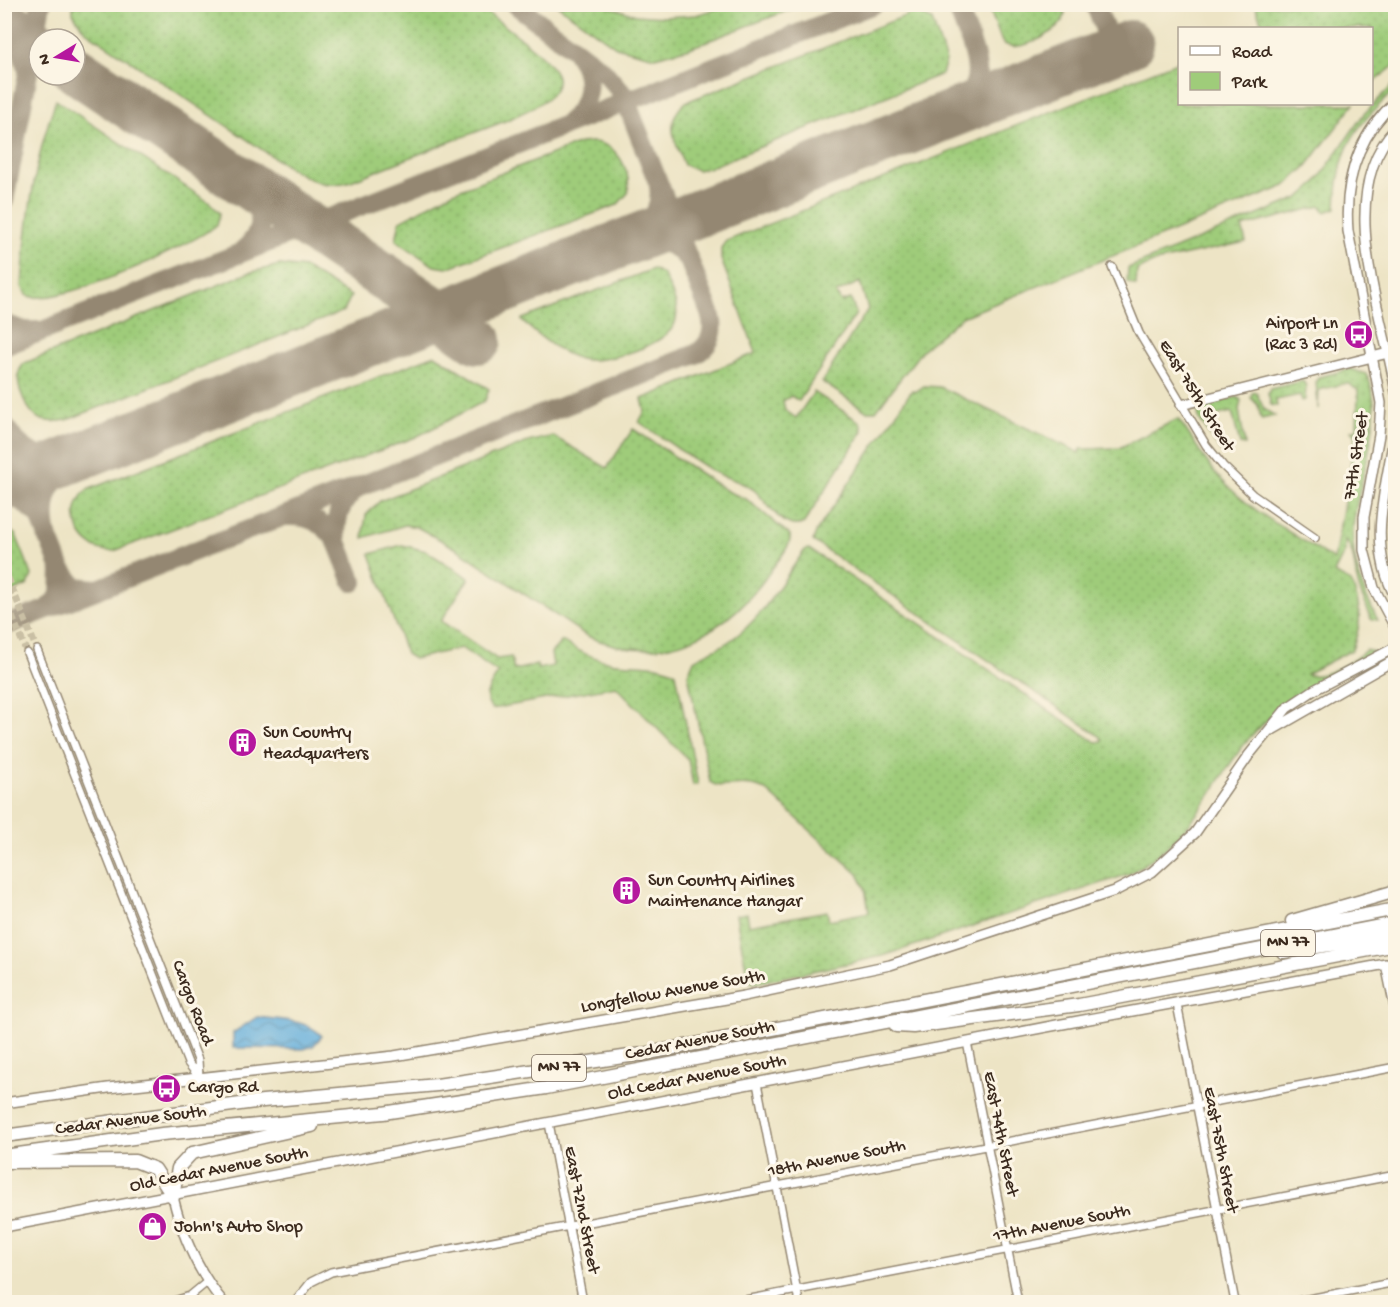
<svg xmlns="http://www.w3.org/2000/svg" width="1400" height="1307" font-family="'Gochi Hand',sans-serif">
<defs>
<pattern id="green-dots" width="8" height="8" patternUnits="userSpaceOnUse" patternTransform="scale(1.5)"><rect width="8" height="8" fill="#9fcc7a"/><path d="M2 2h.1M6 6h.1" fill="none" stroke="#8aaf69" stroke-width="1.8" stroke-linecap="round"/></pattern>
<pattern id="water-waves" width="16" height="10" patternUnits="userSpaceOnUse" patternTransform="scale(1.5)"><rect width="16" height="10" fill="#63aedb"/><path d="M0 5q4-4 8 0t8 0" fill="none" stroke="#538eb1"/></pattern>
</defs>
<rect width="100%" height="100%" fill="#fcf5e5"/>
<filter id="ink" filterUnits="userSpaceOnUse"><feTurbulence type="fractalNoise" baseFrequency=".0167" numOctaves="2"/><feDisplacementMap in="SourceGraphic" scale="12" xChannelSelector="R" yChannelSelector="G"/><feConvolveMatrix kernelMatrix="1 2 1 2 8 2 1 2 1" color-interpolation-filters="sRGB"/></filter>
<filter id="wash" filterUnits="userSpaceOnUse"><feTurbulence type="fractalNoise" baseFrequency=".008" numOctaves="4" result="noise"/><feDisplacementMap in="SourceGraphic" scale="24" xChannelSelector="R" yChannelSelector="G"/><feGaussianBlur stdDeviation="1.35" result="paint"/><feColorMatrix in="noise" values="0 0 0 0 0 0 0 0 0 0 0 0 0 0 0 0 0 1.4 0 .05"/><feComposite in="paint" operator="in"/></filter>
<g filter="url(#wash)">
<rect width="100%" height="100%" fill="#ede4c5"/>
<path fill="url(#green-dots)" stroke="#6d7b4c" stroke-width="1.5" d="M73,5h403c17,12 77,53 81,72 2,10 -5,18 -12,23 -27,18 -58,28 -88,39 -36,14 -71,28 -106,42 -27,9 -44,-3 -66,-16l-201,-135 -11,-17z
M557,5h47l32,10 28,2 32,-2 33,-10h73l-112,43 -35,9 -39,-10z
M988,5h77c1,6 0,12 -4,18 -9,12 -45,32 -59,19z
M1255,5h140v60l-23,19v-56h-112l3,-1z
M915,12l17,8 14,41 -4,13 -234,94 -11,2 -13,-5c-9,-24 -21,-44 2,-63z
M1179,61l1,43h174l-48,63 -21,19 -323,131 -39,32 -47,62h-10l-44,-29 46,-73 -8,-27 -24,11 5,9 10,-3 5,15 -57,87 -8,-5 -8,5 2,9 11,8 18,-26 46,30 3,9 -59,92c-20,11 -37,-22 -50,-33 -12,-9 -29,-12 -42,-19 -25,-15 -49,-33 -73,-49l6,-11 -3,-12 114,-46 -35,-94v-11l5,-7z
M1395,83v7c-42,39 -57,58 -59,118l-11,4 -4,-6 -79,21 4,15 -91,20 -18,8 -1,16 -9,-4 1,-14 171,-70 17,-15 47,-68z
M56,100l154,103 10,10 -3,12c-25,20 -164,85 -191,70l-4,-9c4,-63 12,-126 34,-186z
M593,142c25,2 38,28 35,51l-11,12 -170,63 -13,-2 -38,-26 4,-19 53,-29 127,-49z
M280,265l25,3 46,28 -7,15 -277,109c-10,2 -20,3 -29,-2 -13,-9 -29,-43 -13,-55l223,-90z
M653,269l11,6c6,15 17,31 11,48 -7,22 -73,42 -95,36 -19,-5 -43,-24 -58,-38v-2z
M435,355l54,34 -4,12 -69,36 -302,114c-33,3 -52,-39 -27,-61z
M1351,369l15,5c23,39 -10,111 -13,154 -2,33 9,63 25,92l-7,-1c-3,-9 -7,-18 -11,-28 -6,-15 -4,-40 -15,-51v11l-11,22 17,9c11,26 11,41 1,68l-46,24c15,7 49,-14 60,-24l8,2c-41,24 -85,44 -118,79 -29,30 -45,70 -73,100 -15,18 -34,31 -54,43l-246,82 -122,26 -8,1 -5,-3 -12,-65 11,-2 2,12 78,-14 2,9 40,-8 -4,-24 -7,-14 -90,-82c-21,-14 -46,0 -58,-10l-22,-108 6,-14c11,-7 26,-12 37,-20 33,-23 50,-58 74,-90l4,-1 287,193 7,-1 -2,-4 -288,-196 3,-9 96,-142 3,2 9,-6 16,1 140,66 1,-4 38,-1 59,-29c14,18 24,39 40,57 31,35 77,59 116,84l22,-126 -5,-4h6l1,-40 -11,-7 -28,7 -1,19 -2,-28 3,-4z
M1303,381l3,5 -1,14 -3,1 -2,-6 -24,5 1,6 -6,-1 -3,-11 2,-5z
M1256,392l8,17 11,7 -14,3 -3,-14 -7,-7 1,-5z
M1237,397l4,3 -2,10 6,35 -5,-1 -8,-32 -19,4 6,30 4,8 -24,-35 -1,-8 6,-6z
M633,429l94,62 19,8 44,36c2,11 -13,26 -19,35 -43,64 -108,99 -184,66l-130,-87 -40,-22 -12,-2 -42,13 3,-23 14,-14 148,-59 25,-6 54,32z
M5,527l11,8 16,40 -4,10 -23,11z
M402,545l24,6 43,27 -28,43 56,38 14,-2 3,13 23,-5 1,4 15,-3 -2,-13 11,-12c15,10 31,17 48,21 22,4 47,-1 66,11l22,111 -5,1 -5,-25 -72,-74 -124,23c-12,-13 -1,-23 6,-36l-37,-25 -47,11 -8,-5 -36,-100z"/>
<path fill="url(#water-waves)" stroke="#4f6c7c" stroke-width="1.5" d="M257,1017c22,3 50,2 65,19l-9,10 -9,3 -71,-1v-15z"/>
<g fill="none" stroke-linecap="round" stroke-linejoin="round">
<path stroke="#948772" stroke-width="20" d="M1095,4l18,46
M4,6l9,-2
M4,23l15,17 7,25
M75,73l27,14
M931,121c68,-31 46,-60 25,-117
M568,123c22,-18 26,-46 9,-70
M227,171c27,23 51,53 14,81
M659,186c5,34 -21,49 -48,61 30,-8 55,-14 77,12
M261,195l32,18 31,5
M4,201l37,-197
M4,324l21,7h15
M4,346l870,-342
M4,425c30,48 62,33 106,20 -43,22 -77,36 -62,94
M7,433l54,136
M4,495l18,6 15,13
M289,516c21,-1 37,8 48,26 -3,-21 2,-39 19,-53
M337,542l16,40
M47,609l13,-13 1,-27 14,18 21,2
M4,626l692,-272c15,-10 20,-23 14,-41l-87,-219 -20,-23 -88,-67"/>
<path stroke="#948772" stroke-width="48" d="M4,21l35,24
M75,69l403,271
M4,486l1126,-442"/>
</g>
</g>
<g filter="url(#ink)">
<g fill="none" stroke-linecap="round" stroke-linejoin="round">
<path stroke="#c9bfa4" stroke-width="7" stroke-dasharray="7 3.5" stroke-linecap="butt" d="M4,568l33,82
M4,597l23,56"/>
<defs>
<path id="street" d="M1112,267l27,66 67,112 17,21 30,29 62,43
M37,650l161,410 1,17
M27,653l161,410 11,14
M1386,964l10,-2
M1177,1004l58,298
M967,1042l51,260
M757,1083l42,219
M549,1123l34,179
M171,1302l19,-6 17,-14
M295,1302l16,-20 20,-10 1065,-205
M735,1302l661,-127
M1293,1302l103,-20"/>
<path id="secondary" d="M1396,101c-39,35 -52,79 -48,130l33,172 -2,32 -15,82v33l10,38 22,41
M1396,128c-63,65 -13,185 0,264
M1181,405l215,-54
M1396,425c-8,59 -31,117 0,173
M1272,730l124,-71
M4,1103l104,-15 286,-32 350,-60 146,-31 225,-74 37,-19 43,-39 54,-78 38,-47 27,-18 82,-43
M173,1197c9,38 25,75 50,105
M4,1227l1053,-202 329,-61 10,48"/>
<path id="highway" d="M1292,921l104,-30
M1283,952l113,-17
M896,1026l17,1 166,-22 317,-60
M4,1136l259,-35 174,-16 206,-31 753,-145
M4,1156l158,-22 221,-21 163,-25 850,-165
M4,1162l131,-1 20,8 18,28 5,-29 14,-15 120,-27"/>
</defs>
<use href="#street" stroke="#948772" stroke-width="10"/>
<use href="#secondary" stroke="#948772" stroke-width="12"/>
<use href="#highway" stroke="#948772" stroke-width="15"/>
<use href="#street" stroke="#fff" stroke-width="7"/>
<use href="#secondary" stroke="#fff" stroke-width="9"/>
<use href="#highway" stroke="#fff" stroke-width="12"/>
</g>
</g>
<defs>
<symbol id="bus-disc" viewBox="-11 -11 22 22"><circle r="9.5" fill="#b5179e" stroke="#fcf5e5"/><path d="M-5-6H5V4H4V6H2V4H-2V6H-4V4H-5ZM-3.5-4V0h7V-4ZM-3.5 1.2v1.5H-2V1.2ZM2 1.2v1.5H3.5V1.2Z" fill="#fff"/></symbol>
<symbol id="building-disc" viewBox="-11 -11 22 22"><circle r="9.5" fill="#b5179e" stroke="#fcf5e5"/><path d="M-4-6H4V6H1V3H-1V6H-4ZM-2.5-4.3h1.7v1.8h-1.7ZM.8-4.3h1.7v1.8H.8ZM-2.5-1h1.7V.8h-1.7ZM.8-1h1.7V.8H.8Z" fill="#fff"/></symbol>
<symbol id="shop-disc" viewBox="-11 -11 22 22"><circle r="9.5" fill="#b5179e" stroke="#fcf5e5"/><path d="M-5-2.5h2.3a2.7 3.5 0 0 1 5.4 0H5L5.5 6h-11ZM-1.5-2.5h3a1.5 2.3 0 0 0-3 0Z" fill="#fff"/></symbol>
</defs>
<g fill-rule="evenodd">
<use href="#bus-disc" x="1342" y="318" width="33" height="33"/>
<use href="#building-disc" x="226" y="726" width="33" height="33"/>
<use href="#building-disc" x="610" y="874" width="33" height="33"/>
<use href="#bus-disc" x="150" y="1072" width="33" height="33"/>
<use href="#shop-disc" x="136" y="1210" width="33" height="33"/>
</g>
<g text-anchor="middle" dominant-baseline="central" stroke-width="6" stroke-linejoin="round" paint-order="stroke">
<g fill="#fcf5e5" stroke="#75675a" stroke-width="1.5">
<rect x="1261" y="930" width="54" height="26" rx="4.5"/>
<rect x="532" y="1055" width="54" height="26" rx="4.5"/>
</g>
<g font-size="16" font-weight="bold" fill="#3b2a1e">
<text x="1288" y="943">MN 77</text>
<text x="559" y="1068">MN 77</text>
</g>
<g font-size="18" fill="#3b2a1e" stroke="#fcf5e5" text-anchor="start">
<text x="1338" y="324" text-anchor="end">Airport Ln<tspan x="1338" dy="21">(Rac 3 Rd)</tspan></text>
<text x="263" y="733">Sun Country<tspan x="263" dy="21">Headquarters</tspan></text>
<text x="648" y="881">Sun Country Airlines<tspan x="648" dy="21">Maintenance Hangar</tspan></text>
<text x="188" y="1088">Cargo Rd</text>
<text x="174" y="1227">John's Auto Shop</text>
</g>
<g font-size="18" fill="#3b2a1e" stroke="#fcf5e5">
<text transform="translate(1196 396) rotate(58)">East 75th Street</text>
<text transform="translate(1357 456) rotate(-81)">77th Street</text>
<text transform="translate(673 992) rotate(-10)">Longfellow Avenue South</text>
<text transform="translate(192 1003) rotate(69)">Cargo Road</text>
<text transform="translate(700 1041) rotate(-11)">Cedar Avenue South</text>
<text transform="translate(697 1078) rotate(-11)">Old Cedar Avenue South</text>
<text transform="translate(131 1121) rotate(-7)">Cedar Avenue South</text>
<text transform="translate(1000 1134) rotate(79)">East 74th Street</text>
<text transform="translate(1220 1150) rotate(79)">East 75th Street</text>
<text transform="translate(837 1159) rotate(-11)">18th Avenue South</text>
<text transform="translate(219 1170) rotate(-11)">Old Cedar Avenue South</text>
<text transform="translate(581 1210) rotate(79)">East 72nd Street</text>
<text transform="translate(1062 1224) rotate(-11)">17th Avenue South</text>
</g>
</g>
<rect width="1400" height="1307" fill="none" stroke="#fcf5e5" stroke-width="24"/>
<rect x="1178" y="27" width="195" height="78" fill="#fcf5e5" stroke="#afa495" stroke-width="1.5"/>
<rect x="1190" y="46" width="30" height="9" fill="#ffffff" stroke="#afa495" stroke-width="1.5"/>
<text x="1232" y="57" font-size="18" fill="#3b2a1e">Road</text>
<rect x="1190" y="72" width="30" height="18" fill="#9fcc7a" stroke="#afa495" stroke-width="1.5"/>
<text x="1232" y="87" font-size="18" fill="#3b2a1e">Park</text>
<g transform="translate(57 57) rotate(259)"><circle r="28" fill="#fcf5e5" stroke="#afa495" stroke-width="1.5"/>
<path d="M0-4.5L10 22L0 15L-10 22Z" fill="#b5179e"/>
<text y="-9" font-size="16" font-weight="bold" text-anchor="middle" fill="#3b2a1e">N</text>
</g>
</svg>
